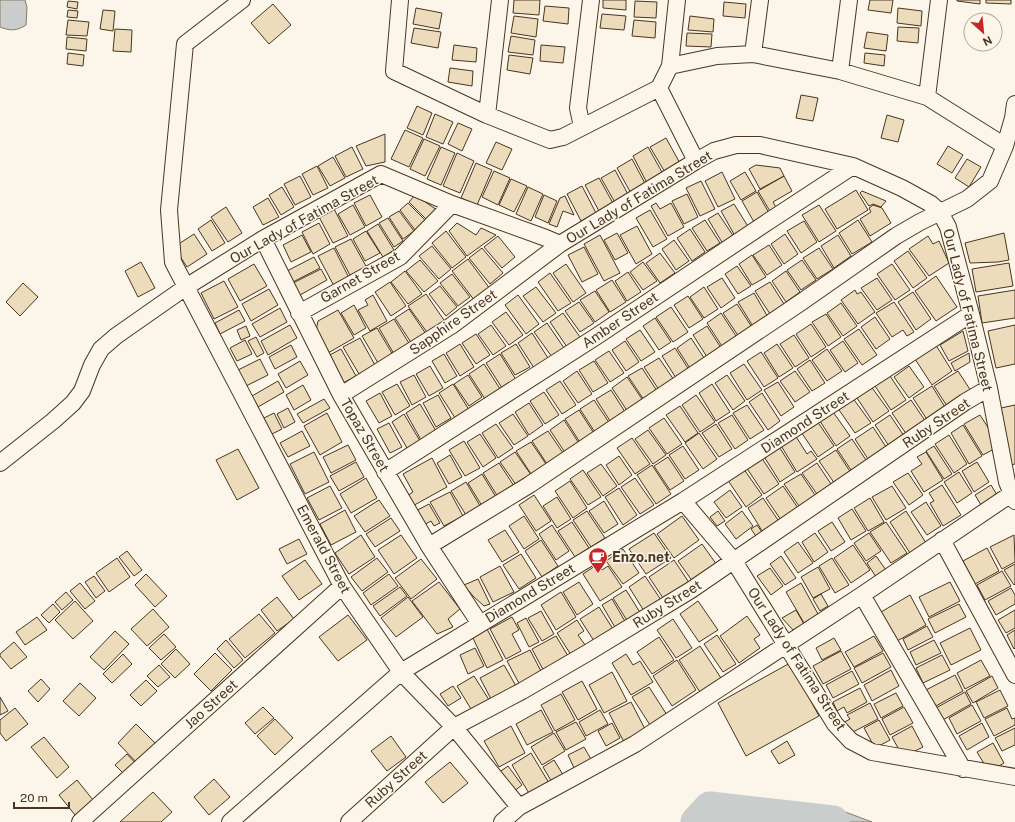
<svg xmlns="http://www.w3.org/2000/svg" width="1015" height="822" font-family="'Public Sans',sans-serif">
<rect width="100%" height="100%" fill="#fbf6e9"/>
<path fill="#c9cecd" stroke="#887966" d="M0,0h25l2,7 -1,18c-9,6 -16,6 -26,2z
M726,808l114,2 32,12h-168z"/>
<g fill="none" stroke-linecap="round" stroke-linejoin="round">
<path stroke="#c9cecd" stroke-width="33" d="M697,822l13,-14 123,14"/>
</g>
<path fill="#ecdcbc" stroke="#4a3520" d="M514,0h26l-1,15 -26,-2z
M603,0h23v10l-23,-2z
M870,0h23l-2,13 -23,-3z
M957,0h23v4l-23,-3z
M986,0h25v4l-25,-1z
M68,1l10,1 -1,7 -10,-2z
M635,1l22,1 -1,16 -22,-1z
M724,2l22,2 -1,14 -22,-2z
M273,4l18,21 -22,19 -18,-21z
M545,6l24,2 -1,16 -25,-3z
M416,8l26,5 -3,16 -26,-5z
M898,8l24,3 -1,15 -24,-3z
M68,10l10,1 -1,7 -10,-1z
M103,10l12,1 -2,20 -13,-2z
M602,14l24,2 -2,14 -24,-2z
M514,16l24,3 -2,18 -25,-4z
M690,16l24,3 -1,13 -25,-2z
M68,20l21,2 -2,14 -21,-1z
M634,20l22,2 -1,16 -23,-2z
M898,27l21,1 -1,15 -21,-2z
M414,28l27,4 -3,16 -27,-5z
M115,29l17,1 -1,22 -18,-1z
M867,32l21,3 -2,16 -22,-3z
M687,33l25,1 -1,13 -25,-1z
M511,36l24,4 -2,15 -25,-3z
M67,37l20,2 -1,12 -20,-2z
M454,45l23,3 -1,14 -24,-2z
M541,45l24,2 -2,16 -23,-2z
M68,53l16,2 -1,11 -16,-2z
M865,53l20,2 -1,11 -20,-3z
M509,55l24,3 -3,16 -23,-4z
M450,68l23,3 -1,15 -24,-4z
M801,95l17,3 -5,23 -17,-3z
M417,106l15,7 -9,22 -16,-7z
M435,114l18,8 -10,22 -17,-7z
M887,115l17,5 -6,22 -17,-4z
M458,123l14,6 -10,22 -14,-7z
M405,130l18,8 -14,29 -18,-8z
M385,134v28l-19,4 -10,-20z
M666,138l15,27 -15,9 -16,-27z
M424,139l16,7 -15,30 -15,-7z
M496,142l16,7 -10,21 -16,-7z
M948,146l15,9 -11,18 -15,-9z
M352,147l11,22 -17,8 -11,-21z
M441,147l14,6 -14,32 -14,-6z
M648,147l15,27 -16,9 -14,-27z
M457,153l17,8 -14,32 -17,-7z
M333,157l12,21 -15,8 -12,-20z
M632,159l16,30 -15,8 -16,-29z
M967,159l14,8 -12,20 -14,-9z
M476,163l16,7 -15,35 -16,-7z
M756,165l24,3 4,8 -24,13 -11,-20z
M317,166l11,22 -15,7 -11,-21z
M615,170l15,28 -13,8 -16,-28z
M494,171l16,7 -12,27 -16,-8z
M722,172l13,27 -17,8 -13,-26z
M745,172l11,19 -15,9 -11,-19z
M300,176l11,21 -16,8 -11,-21z
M784,176l8,15 -19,11 4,7 -6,4 -13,-22z
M599,178l15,27 -14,8 -15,-28z
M511,179l16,7 -13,26 -15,-7z
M701,181l14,28 -15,7 -14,-28z
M582,186l14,27 -15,8 -14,-27z
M282,187l12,20 -13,8 -12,-20z
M528,187l15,7 -12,27 -15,-7z
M856,190l12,20 -31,19 -12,-20z
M862,191l24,10 -5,6 -8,-3 -4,2 -9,-13z
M757,192l12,21 -15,9 -12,-21z
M687,194l11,23 -14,7 -12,-23z
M370,195l12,22 -16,9 -12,-23z
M415,195l22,15 -11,9 -17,-17z
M544,195l13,6 -9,22 -13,-6z
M565,196l9,19 -11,-4 -6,16 -8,-3 11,-26z
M268,198l11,19 -16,8 -10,-18z
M408,203l18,18 -11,9 -15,-20z
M656,203l4,6 11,-6 13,24 -16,9 -17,-30z
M734,204l15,24 -14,8 -14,-25z
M353,205l12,22 -15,8 -12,-21z
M819,205l17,26 -17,11 -17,-27z
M873,205l9,3 9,15 -21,13 -10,-17 11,-7 -2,-4z
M226,207l16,26 -14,9 -17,-25z
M334,209l14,27 -15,7 -14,-26z
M650,210l17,29 -14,8 -17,-29z
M399,211l15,20 -11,8 -14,-22z
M718,213l16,24 -11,7 -15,-25z
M388,218l15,23 -9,6 -15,-24z
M211,220l14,23 -13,8 -14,-22z
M705,220l15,23 -13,8 -15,-23z
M858,220l14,22 -20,12 -13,-21z
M804,221l13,21 -16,11 -14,-22z
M319,223l11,21 -17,10 -11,-22z
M457,223l19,12 5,-7 15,7 -29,21 -18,-25z
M378,224l16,26 -11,7 -16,-26z
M637,226l15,28 -16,10 -16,-29z
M690,229l15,23 -13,9 -15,-23z
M366,231l14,22 -15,8 -12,-22z
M446,231l20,26 -14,11 -20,-25z
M617,233l11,20 -13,7 -11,-20z
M1004,233l5,27 -11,2 -28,1 -5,-20z
M194,234l13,20 -20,13 -13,-20z
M785,234l13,20 -14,10 -13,-20z
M302,235l9,17 -20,10 -8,-17z
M600,235l20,38 -16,8 -20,-37z
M838,235l13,21 -17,12 -13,-22z
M498,236l17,21 -13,11 -18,-21z
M928,236l5,8 6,-3 10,22 -20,13 -20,-27z
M351,239l16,29 -16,9 -16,-30z
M674,240l15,21 -13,9 -14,-21z
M769,245l13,20 -15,10 -14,-20z
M432,246l19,23 -12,10 -20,-23z
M584,247l14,27 -16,8 -14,-27z
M334,248l15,30 -15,8 -16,-30z
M482,248l21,25 -13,11 -21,-26z
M819,248l14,21 -16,10 -14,-21z
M908,251l19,27 -14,10 -19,-27z
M660,253l15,20 -15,10 -14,-20z
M752,255l14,22 -14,8 -13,-21z
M314,257l6,11 -27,14 -6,-11z
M468,259l25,34 -15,12 -26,-34z
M420,260l18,21 -14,11 -18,-21z
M802,260l14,20 -15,10 -14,-20z
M141,262l14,26 -17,9 -13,-26z
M643,262l14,19 -14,9 -13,-18z
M1009,263l4,23 -37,6 -4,-23z
M254,264l13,22 -27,15 -12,-22z
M566,264l20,29 -13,9 -20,-29z
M892,264l18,26 -15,10 -18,-26z
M737,266l14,20 -13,8 -13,-20z
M321,269l6,11 -27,15 -7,-12z
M405,271l17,23 -14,10 -17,-22z
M786,271l14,21 -14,10 -14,-21z
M628,272l13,20 -14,9 -12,-20z
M550,273l21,30 -13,8 -20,-29z
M452,274l18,23 -12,9 -18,-23z
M936,276l21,31 -21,14 -21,-30z
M722,278l13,20 -14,10 -14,-21z
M877,278l15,22 -15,10 -16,-22z
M612,280l14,22 -16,10 -14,-22z
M224,281l14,26 -24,12 -13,-26z
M390,282l16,24 -15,10 -16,-24z
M770,282l14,22 -14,10 -15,-23z
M23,283l15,14 -18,19 -14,-14z
M440,286l17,21 -11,9 -17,-22z
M536,287l20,26 -13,9 -20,-26z
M704,287l14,22 -14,9 -14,-21z
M269,289l9,16 -27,16 -9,-17z
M855,290l2,4 4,-2 14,20 -17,12 -17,-24z
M1015,290v28l-33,5 -4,-27z
M595,291l14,21 -14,10 -15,-22z
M913,292l18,27 -15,11 -18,-28z
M754,293l15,26 -15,9 -16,-26z
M426,294l20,29 -17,12 -21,-29z
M373,295l14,26 -17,10 -12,-21 10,-5 -3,-5z
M518,295l21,29 -13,10 -21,-29z
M688,296l15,23 -14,9 -15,-23z
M579,302l15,21 -14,9 -15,-21z
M894,302l20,30 -7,4 -4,-6 -11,7 -16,-24z
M841,303l16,23 -14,10 -16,-23z
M737,304l18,28 -14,8 -18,-27z
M354,305l12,23 -12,7 -13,-22z
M671,307l17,25 -15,10 -17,-25z
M280,308l7,14 -27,15 -8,-13z
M409,309l17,25 -14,10 -17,-26z
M239,310l6,11 -25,13 -5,-11z
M338,310l16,28 -26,15 -12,-22 2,-10z
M506,312l17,23 -14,10 -17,-23z
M563,313l17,24 -13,10 -17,-25z
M721,313l19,29 -15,9 -18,-28z
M826,314l15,23 -13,9 -16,-24z
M875,317l15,22 -14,10 -15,-22z
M655,318l16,24 -12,8 -16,-24z
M394,319l16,26 -16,9 -15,-26z
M547,323l17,25 -12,9 -18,-25z
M811,324l15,23 -15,10 -15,-23z
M290,325l7,13 -29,17 -7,-14z
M491,325l15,21 -13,9 -15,-21z
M1015,325v39l-19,4 -8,-37z
M246,326l4,10 -9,4 -4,-10z
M707,326l16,25 -14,9 -16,-25z
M377,328l16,27 -15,8 -16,-27z
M859,329l18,26 -15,10 -18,-26z
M640,330l15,22 -14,9 -15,-22z
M963,331l5,20 -19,10 -9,-16z
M532,333l16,25 -14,10 -16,-25z
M476,334l14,21 -14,9 -14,-21z
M794,335l15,23 -14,9 -15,-23z
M256,337l8,16 -7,4 -9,-16z
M360,338l15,27 -16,9 -16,-27z
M691,338l17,26 -15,9 -16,-25z
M245,340l7,14 -15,7 -7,-13z
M625,341l14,21 -13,9 -14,-21z
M843,341l15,22 -13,9 -15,-22z
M934,342l18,29 -20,14 -19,-29z
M460,344l14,23 -14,9 -14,-23z
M516,344l14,23 -15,8 -14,-22z
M777,344l16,24 -14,9 -15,-24z
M291,345l6,12 -22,12 -6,-12z
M675,348l16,25 -15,5 -14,-22z
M341,349l15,27 -15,8 -15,-27z
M827,349l15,22 -15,10 -15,-21z
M609,351l15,22 -14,9 -15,-22z
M761,352l17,26 -14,9 -17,-26z
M969,353l1,9 -15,9 -4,-8z
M444,354l13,22 -12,7 -13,-22z
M500,354l18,29 -14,8 -18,-28z
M659,358l17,25 -15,10 -17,-26z
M260,359l8,16 -22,11 -8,-16z
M810,360l15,23 -13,8 -15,-22z
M300,361l8,14 -22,13 -8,-14z
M594,361l14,22 -15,9 -14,-22z
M484,364l18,28 -15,10 -18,-28z
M744,364l18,26 -15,10 -17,-27z
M430,366l13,22 -14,8 -13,-22z
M909,366l15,21 -15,11 -15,-21z
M642,368l17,26 -13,9 -18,-27z
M577,371l15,23 -14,9 -15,-22z
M795,371l15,21 -15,10 -15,-21z
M958,371l13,20 -24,15 -13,-20z
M888,373l18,27 -15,10 -18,-27z
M414,375l12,22 -14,8 -12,-23z
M468,375l14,22 -13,9 -15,-22z
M727,375l18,26 -12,9 -18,-27z
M627,377l17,25 -16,10 -16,-24z
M278,381l6,11 -26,15 -6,-11z
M560,381l16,24 -14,9 -16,-24z
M778,382l16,25 -13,9 -17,-26z
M397,384l13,22 -15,9 -13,-23z
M453,384l18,29 -14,8 -18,-28z
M712,384l18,28 -14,9 -17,-28z
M303,385l8,15 -17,10 -8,-15z
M870,385l19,26 -16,11 -18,-27z
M932,386l16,26 -18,12 -17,-26z
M611,390l16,25 -15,9 -16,-25z
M544,392l15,23 -14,9 -15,-23z
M380,393l12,23 -13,7 -13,-22z
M762,393l18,28 -12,9 -19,-28z
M438,395l13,23 -15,9 -13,-24z
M696,395l19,27 -15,10 -18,-27z
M852,397l19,26 -16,10 -18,-26z
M324,399l6,9 -27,15 -6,-9z
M594,400l18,27 -14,10 -18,-28z
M911,400l17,25 -19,13 -17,-25z
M529,403l14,22 -14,10 -14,-23z
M420,404l16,27 -15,9 -15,-27z
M747,405l17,25 -14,9 -17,-26z
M1015,405v59l-4,1 -10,-57z
M680,406l18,27 -13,9 -19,-27z
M288,408l7,14 -11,6 -7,-14z
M831,409l19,27 -14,10 -18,-28z
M579,410l18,28 -14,9 -18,-28z
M274,413l8,16 -12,6 -8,-16z
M327,413l15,29 -22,13 -16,-29z
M404,414l16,27 -13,7 -15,-26z
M513,414l15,22 -14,9 -15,-22z
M732,415l16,25 -13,9 -17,-26z
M890,415l16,24 -15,10 -16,-24z
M980,415l9,14 5,20 -11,6 -19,-31z
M664,418l18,26 -15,10 -18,-26z
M815,418l19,28 -16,11 -19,-28z
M564,420l18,28 -14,9 -18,-27z
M389,423l13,24 -12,6 -13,-24z
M496,424l17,24 -15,10 -16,-25z
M716,424l16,25 -13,8 -17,-24z
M963,425l19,31 -13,8 -18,-31z
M873,427l15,23 -18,12 -15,-23z
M648,430l18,25 -13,9 -18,-25z
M302,431l8,15 -22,11 -8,-14z
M548,431l15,22 -16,11 -15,-23z
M699,433l18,26 -14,10 -18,-26z
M480,434l16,24 -13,9 -16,-25z
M795,435l12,19 4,-3 6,8 -20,13 -17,-28z
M949,435l18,29 -13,9 -19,-29z
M632,438l18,26 -15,10 -18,-26z
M852,439l16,24 -15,10 -16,-24z
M464,441l16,27 -15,8 -16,-26z
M531,442l15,22 -15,10 -15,-23z
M348,445l8,15 -25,13 -8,-16z
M778,445l17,27 -15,10 -17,-27z
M683,446l16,24 -14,9 -16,-24z
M934,446l18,28 -8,5 -18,-28z
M238,449l21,39 -22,12 -21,-40z
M836,450l17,26 -16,11 -18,-26z
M314,452l15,30 -24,12 -15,-30z
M515,452l19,27 -15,10 -19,-27z
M926,452l17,28 -19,12 -13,-21 11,-7 -5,-7z
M450,455l12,22 -13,7 -12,-21z
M619,456l13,19 -13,10 -13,-20z
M668,457l16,24 -14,9 -16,-24z
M761,457l18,27 -15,10 -18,-27z
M432,458l15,29 -38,21 -5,-10 9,-6 -10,-18z
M356,462l8,15 -25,14 -9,-15z
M977,462l12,20 -15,10 -12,-21z
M499,463l15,23 -16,11 -15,-24z
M817,463l14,21 -14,10 -15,-21z
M601,464l16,22 -14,10 -16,-23z
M652,465l19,29 -15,10 -19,-29z
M743,468l19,27 -16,12 -19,-28z
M583,470l18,27 -13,8 -18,-26z
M959,472l13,21 -15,10 -13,-21z
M908,473l15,22 -14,10 -16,-23z
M482,474l14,23 -14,9 -14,-23z
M801,474l18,27 -16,11 -19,-28z
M366,478l11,20 -26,15 -11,-19z
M635,478l19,27 -14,9 -19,-27z
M570,481l17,27 -14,10 -18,-27z
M466,482l14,24 -14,9 -15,-24z
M942,485l19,30 -18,11 -13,-23 4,-2 -5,-8z
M991,485l9,15 -16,10 -9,-15z
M330,486l12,22 -23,12 -12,-22z
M783,486l17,25 -17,12 -17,-25z
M892,486l14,22 -20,12 -14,-23z
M619,488l18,27 -14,10 -18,-28z
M730,490l12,17 -16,11 -12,-16z
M450,492l13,24 -19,10 -14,-24z
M534,495l17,26 -15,10 -17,-26z
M557,497l14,22 -14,9 -14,-22z
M763,498l17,25 -16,11 -16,-26z
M870,498l14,24 -16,9 -14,-23z
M379,500l11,16 -25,16 -11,-16z
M604,501l14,23 -14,9 -15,-22z
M926,502l15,24 -14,9 -16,-23z
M429,504l11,19 -6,3 -3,-5 -11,6 -8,-14z
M852,509l14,22 -15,9 -13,-22z
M345,510l11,22 -25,13 -11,-21z
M587,511l18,27 -14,9 -18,-27z
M718,511l7,10 -8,5 -7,-9z
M742,511l11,15 -17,13 -11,-15z
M906,511l20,32 -16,10 -20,-31z
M524,516l15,23 -15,10 -15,-23z
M682,516l17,24 -25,18 -17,-24z
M391,518l9,13 -25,16 -9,-13z
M572,522l17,26 -14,9 -17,-26z
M832,522l13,20 -14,9 -13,-20z
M886,522l21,31 -16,10 -21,-31z
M552,525l17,26 -13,9 -17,-26z
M757,525l7,10 -6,4 -7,-10z
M505,530l14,22 -17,10 -14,-22z
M654,533l17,25 -25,16 -17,-25z
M815,533l13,19 -14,10 -12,-20z
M869,533l12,18 -15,10 -12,-18z
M361,535l14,22 -26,17 -14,-21z
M401,535l16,23 -23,16 -16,-24z
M1014,535l1,27 -13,7 -12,-22z
M299,539l8,15 -20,10 -8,-15z
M541,540l17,26 -16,11 -17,-26z
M798,542l15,21 -15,10 -14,-21z
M702,544l15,21 -24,17 -15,-21z
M853,545l17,25 -19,13 -17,-25z
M987,548l12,23 -24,13 -12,-23z
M623,549l16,24 -16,11 -17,-23z
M127,551l15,19 -8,6 -15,-19z
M521,554l15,24 -17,11 -16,-24z
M781,556l15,22 -11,7 -15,-21z
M876,556l10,14 -10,7 -9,-14z
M117,558l13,19 -21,15 -13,-19z
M377,558l11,14 -26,19 -11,-14z
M832,558l17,27 -14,8 -16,-27z
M421,559l16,20 -26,20 -16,-21z
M305,560l17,24 -23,16 -17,-24z
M674,560l16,24 -25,17 -16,-24z
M598,564l4,6 6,-4 14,21 -22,14 -17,-27z
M1015,564v20l-1,1 -10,-15z
M500,566l14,26 -21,10 -13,-25z
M818,567l12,22 -17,9 -12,-21z
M770,568l13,18 -12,9 -14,-19z
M1002,571l9,15 -26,14 -8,-15z
M146,574l21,22 -12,11 -20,-22z
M389,574l9,12 -27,19 -8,-12z
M94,576l11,15 -9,7 -11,-16z
M645,576l16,24 -17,11 -15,-24z
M478,579l12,25 -6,2 -11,-10 -9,-11z
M439,582l21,27 -12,10 5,8 -16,7 -25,-33z
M579,582l14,22 -16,11 -14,-23z
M950,582l10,19 -31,16 -10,-20z
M80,583l15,18 -10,8 -15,-18z
M801,583l17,31 -14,9 -18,-31z
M400,587l7,9 -27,20 -7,-10z
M1011,588l4,7v9l-19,11 -8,-14z
M626,590l15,24 -13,8 -15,-24z
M66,592l7,8 -11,10 -7,-8z
M561,592l15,25 -20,13 -15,-25z
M821,594l7,12 -8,5 -7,-12z
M910,595l16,30 -29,16 -16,-29z
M277,597l17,22 -17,12 -16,-21z
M408,597l15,20 -27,20 -15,-19z
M612,599l14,24 -10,6 -14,-24z
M75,601l18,20 -20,18 -18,-19z
M698,601l20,29 -19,12 -19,-28z
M53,604l7,8 -11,11 -8,-8z
M959,604l7,13 -31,16 -7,-14z
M599,607l14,22 -19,12 -14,-22z
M153,609l16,18 -22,19 -16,-17z
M796,610l8,14 -11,6 -11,-12z
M1015,610v18l-9,5 -8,-13z
M541,611l13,23 -12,7 -14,-23z
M259,614l16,19 -30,25 -16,-19z
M348,615l19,25 -29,21 -19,-24z
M747,616l13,19 -6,4 6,9 -21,15 -19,-27z
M37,617l10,13 -22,15 -9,-13z
M512,617l7,13 -7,4 9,17 -15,8 -16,-30z
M526,618l13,24 -10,5 -12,-24z
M673,619l19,29 -16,10 -19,-28z
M577,620l7,11 -6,4 10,14 -15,9 -16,-25z
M927,626l6,11 -25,13 -5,-11z
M970,628l11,22 -30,15 -11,-22z
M487,629l16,31 -16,8 -15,-32z
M1015,630v18l-1,1 -7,-14z
M115,631l14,13 -25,26 -14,-13z
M164,634l12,13 -15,13 -12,-12z
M717,635l19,29 -13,8 -19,-28z
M556,636l15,25 -25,14 -14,-26z
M874,636l9,15 -29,16 -9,-15z
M659,637l15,23 -22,14 -15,-22z
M834,638l7,12 -19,10 -6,-12z
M226,640l17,20 -9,8 -17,-19z
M934,640l7,13 -25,12 -6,-13z
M14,642l13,15 -16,12 -11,-13v-2z
M700,646l21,32 -21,14 -21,-32z
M475,648l9,18 -16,8 -8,-19z
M176,649l14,15 -15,14 -14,-14z
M530,650l14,27 -22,12 -15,-28z
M841,651l10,18 -28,15 -10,-18z
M215,653l17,17 -21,21 -17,-17z
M883,653l8,14 -29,16 -8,-15z
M123,654l9,10 -20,19 -9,-9z
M626,654l7,11 7,-4 13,21 -22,13 -19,-32z
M942,655l8,15 -27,13 -7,-15z
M677,660l19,30 -24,16 -19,-30z
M981,660l9,16 -25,13 -8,-16z
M790,663l29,53 -73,40 -28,-53z
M159,665l11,12 -12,10 -11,-11z
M504,665l12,21 -25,13 -11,-21z
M891,670l8,16 -27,15 -8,-16z
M852,671l7,13 -26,14 -7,-13z
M612,672l15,29 -23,12 -15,-28z
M955,675l8,16 -29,16 -12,-15z
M474,676l17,27 -17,11 -17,-28z
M992,676l6,12 -25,15 -7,-12z
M41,679l9,10 -12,13 -10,-11z
M146,680l11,11 -16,15 -11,-11z
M582,681l15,28 -19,11 -16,-28z
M80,683l16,15 -17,18 -16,-15z
M453,686l8,12 -13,8 -8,-12z
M649,687l18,28 -17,10 -18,-28z
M860,688l7,14 -20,11 -3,-6 -7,4 -4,-9z
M1000,690l8,16 -24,12 -8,-16z
M965,692l6,12 -30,17 -7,-12z
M896,693l7,13 -22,12 -7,-14z
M561,694l14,26 -20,11 -14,-26z
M0,697l8,14 -8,4z
M631,702l15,29 -22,11 -15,-29z
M870,703l8,16 -29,15 -6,-11 7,-4 -3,-4z
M972,705l9,16 -24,13 -8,-16z
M263,707l11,11 -19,16 -10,-11z
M904,707l9,16 -23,12 -8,-16z
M15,708l13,16 -22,17 -6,-8v-13z
M1007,708l5,11 3,-1v7l-21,11 -9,-17z
M541,710l12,22 -26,13 -11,-21z
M600,710l8,14 -22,12 -7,-14z
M275,719l18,19 -18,17 -18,-19z
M879,720l11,20 -15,8 -11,-20z
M576,722l10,17 -20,11 -10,-18z
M612,723l8,15 -14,8 -8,-15z
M982,723l7,14 -22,13 -8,-14z
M136,724l21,21 -19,19 -20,-21z
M511,726l14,27 -26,14 -15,-26z
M912,726l11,21 -20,10 -11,-20z
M1015,728v17l-13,6 -7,-13z
M554,733l11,18 -23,14 -11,-18z
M391,736l15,21 -19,14 -16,-20z
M44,737l25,30 -12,11 -26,-31z
M787,741l8,14 -16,9 -8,-13z
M993,743l11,20 -15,9 -12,-20z
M584,747l8,14 -17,9 -7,-15z
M531,753l18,30 -19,12 -18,-30z
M127,754l11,12 -11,11 -12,-12z
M554,760l11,18 -12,6 -10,-17z
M450,762l18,21 -25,20 -18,-21z
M508,766l14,19 -9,7 -15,-19z
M214,779l16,18 -21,18 -15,-18z
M77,780l20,25 -18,15 -20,-25z
M153,792l19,20 -11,10h-41z"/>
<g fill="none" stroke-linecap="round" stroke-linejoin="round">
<defs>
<path id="minor" d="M242,0l-57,44 -16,166 4,52 169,324 59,86 53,55 65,80
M400,0l-6,71 93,44 63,25 13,-3 96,-49
M677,0l-7,66 47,-10 36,-2 87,17 87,26 78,49 8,-28 2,-14
M753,54l7,-54
M670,66l-11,22 37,73
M840,71l9,-71
M927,97l12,-97
M487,115l13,-115
M582,127l-4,-19 13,-108
M263,239l78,156 88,151 51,78
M299,313l101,-56 52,-53
M341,395l110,-69 109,-82 136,-83 18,-10 22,-6h24l93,21 49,22 29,16 9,8 8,15 23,87 18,74 18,94 8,19
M0,463l53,-42 20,-18 9,-12 10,-26 9,-16 15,-13 70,-49 77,-48 118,-65 71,30 94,34 14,6
M385,472l212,-136 172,-115 84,-55
M683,501l51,60 101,163 16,17 21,11 143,25
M942,540l73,135
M429,546l100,-61 271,-182 96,-67 24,-14 47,-23 23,-18 15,-35
M862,595l101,174
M80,822l262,-236
M230,822l171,-150 282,-171 288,-187
M349,822l105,-95 68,-36 67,-39 102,-62 274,-188 24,-14
M502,822l17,-15 116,-63 227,-149 149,-101"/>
</defs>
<use href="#minor" stroke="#4a3520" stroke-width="18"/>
<use href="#minor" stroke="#fbf6e9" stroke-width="16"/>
</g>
<defs>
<symbol id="cafe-pin" viewBox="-11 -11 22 30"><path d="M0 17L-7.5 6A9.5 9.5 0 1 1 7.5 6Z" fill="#c62828" stroke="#fbf6e9"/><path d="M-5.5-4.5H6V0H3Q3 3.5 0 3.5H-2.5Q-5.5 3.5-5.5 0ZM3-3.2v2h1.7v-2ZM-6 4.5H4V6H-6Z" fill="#fff"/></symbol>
</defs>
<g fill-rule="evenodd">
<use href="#cafe-pin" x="587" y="546" width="22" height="30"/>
</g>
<g text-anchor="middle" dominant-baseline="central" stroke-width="3" stroke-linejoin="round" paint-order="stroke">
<g font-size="14" fill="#4a3520" stroke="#fbf6e9">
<text transform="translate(639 197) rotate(-31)">Our Lady of Fatima Street</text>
<text transform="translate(304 219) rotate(-29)">Our Lady of Fatima Street</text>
<text transform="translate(360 277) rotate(-30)">Garnet Street</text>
<text transform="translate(968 310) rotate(76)">Our Lady of Fatima Street</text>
<text transform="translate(620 320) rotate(-34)">Amber Street</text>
<text transform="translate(453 322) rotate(-35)">Sapphire Street</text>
<text transform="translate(805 422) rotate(-33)">Diamond Street</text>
<text transform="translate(936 423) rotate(-34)">Ruby Street</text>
<text transform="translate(365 435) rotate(60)">Topaz Street</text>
<text transform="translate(324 549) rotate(62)">Emerald Street</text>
<text transform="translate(530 593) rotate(-31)">Diamond Street</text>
<text transform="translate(667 604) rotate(-32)">Ruby Street</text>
<text transform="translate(797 659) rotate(57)">Our Lady of Fatima Street</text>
<text transform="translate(211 704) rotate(-42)">Jao Street</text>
<text transform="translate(396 779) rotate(-42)">Ruby Street</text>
</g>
<g font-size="14" font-weight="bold" fill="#4a3520" stroke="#fbf6e9" text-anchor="start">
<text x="612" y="557">Enzo.net</text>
</g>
</g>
<g transform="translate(983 32) rotate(153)"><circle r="19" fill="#fbf6e9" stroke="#b4a999"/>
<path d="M0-3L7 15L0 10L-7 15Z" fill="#c62828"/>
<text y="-6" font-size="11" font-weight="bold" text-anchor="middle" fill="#4a3520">N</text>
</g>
<path d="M14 802v6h55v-6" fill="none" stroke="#4a3520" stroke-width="2"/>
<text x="20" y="802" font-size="12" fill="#4a3520" stroke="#fbf6e9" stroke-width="3" paint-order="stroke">20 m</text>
</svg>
